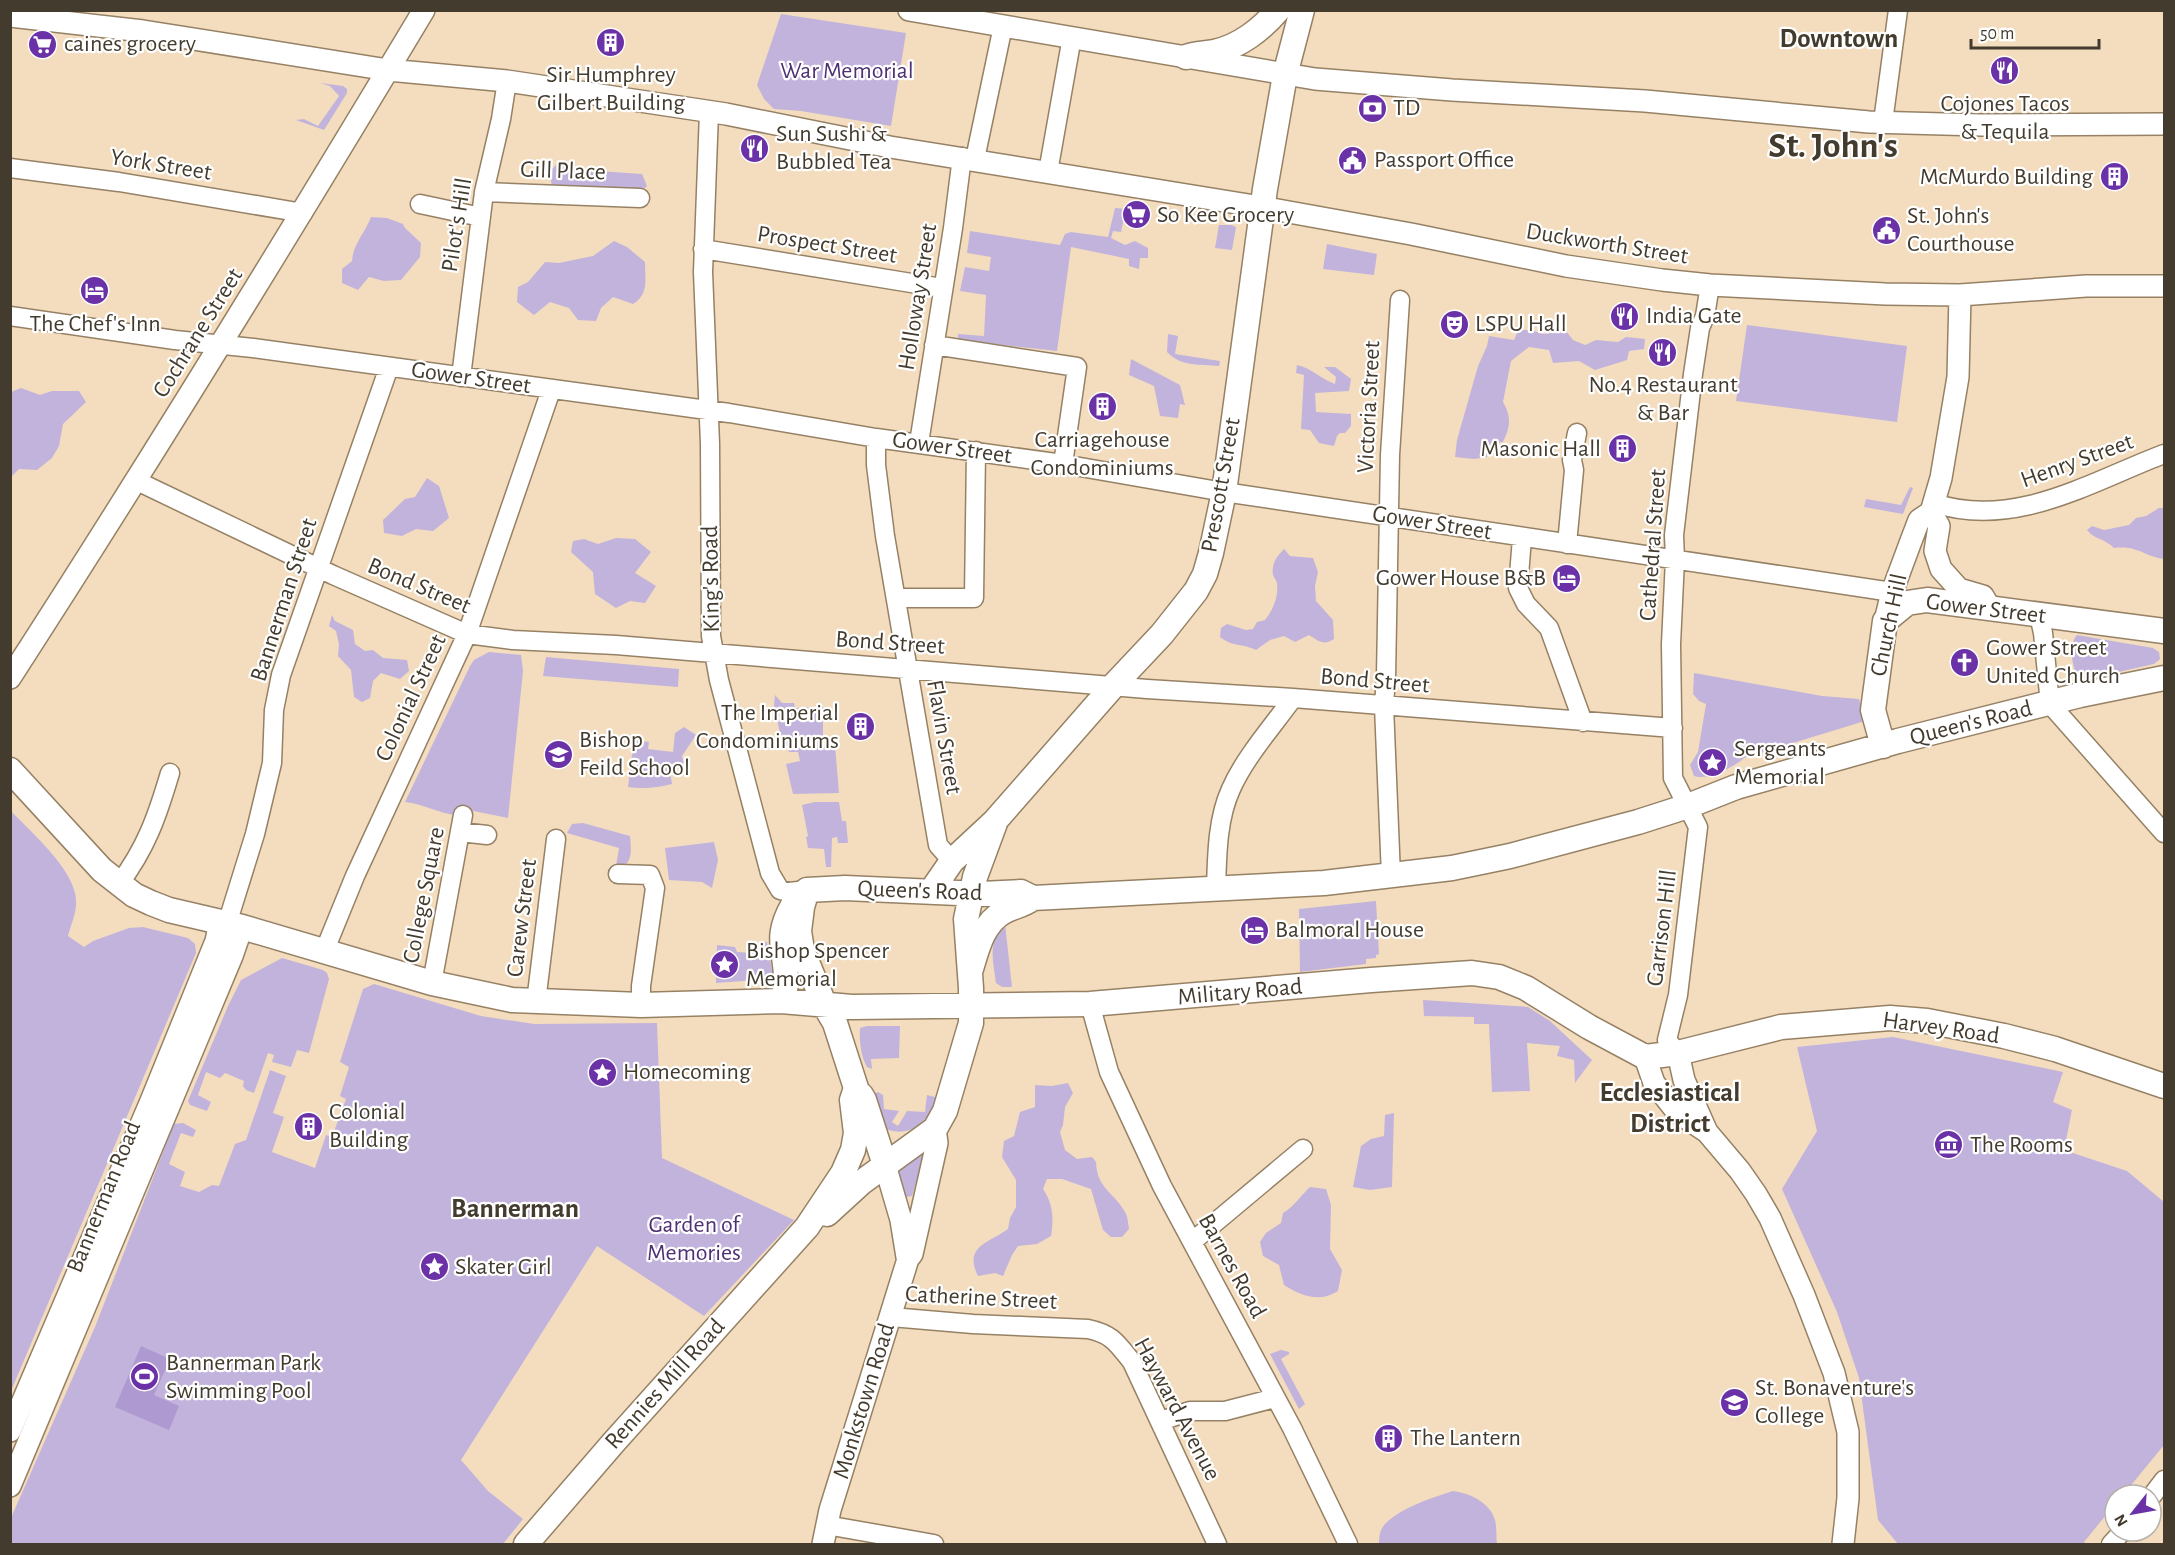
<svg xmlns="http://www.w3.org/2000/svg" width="2175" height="1555" font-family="'Alegreya Sans',sans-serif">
<rect width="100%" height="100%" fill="#f3ddbe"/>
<path fill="#c2b3dd" d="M781,14l125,19 -15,93 -90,-15 -27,-2 -10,-10 -7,-14z
M320,83l23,3 4,3v4l-23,37 -28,-10 8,-1 14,7 21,-30 -9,-10z
M556,165l14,4 72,5 5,12 -7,6 -88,-3 -2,-18z
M1115,208l11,1 -5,23 -8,-1 -2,7 14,7 10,-4 13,7v10h-8l-1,11 -10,-3v-7l-58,-12 -14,104 -99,-11v-6l26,2 2,-41 -26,-4 5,-24 24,4 2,-14 -24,-4 3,-22 90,14 5,-11 6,-2 37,5z
M371,217l16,1 16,6 2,4 16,15 -1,14 -19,23 -17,1 -15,-4 -11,13 -16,-7v-14l10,-8c1,-17 13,-28 19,-44z
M1219,225h12l5,2 -4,23 -17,-2z
M614,241l13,6 18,15c0,18 4,32 -12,42l-20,-7 -12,11 -5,13 -18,-1 -9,-12 -19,-6 -16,13 -17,-13 1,-15 10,-5 17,-20 14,1 34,-7z
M1327,244l50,10 -3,21 -51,-6z
M1747,325l160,21 -10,76 -161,-21z
M1518,330h12l14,4 22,-3 7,9 12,5 11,-5 22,2 8,-5 19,2 -1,10 -15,2 -2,9 -32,10 -16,-9 -26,2 -4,-13 -20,-3 -18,14 -8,41c9,16 7,25 0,40l-10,1 -5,8 -1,6 -13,2 -19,-2 2,-17 21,-74 9,-20 2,-10 25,4z
M1168,334l10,2 -3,18 45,7 -1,5c-19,-2 -38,1 -52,-14z
M1131,359l49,26 5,20 -5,-1 -2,14 -18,-2 -6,-30 -25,-11z
M1297,365c15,3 23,14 38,19l1,-7 -12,-10h11l16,12 -2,12 -34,2 1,19 35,2v12l-6,7h-5l-3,3 -3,10 -15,-3 -9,-13 -9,-1 3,-54 -8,-2z
M21,388l19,7 12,-4h27l7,11 -23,22 -4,22 -7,12 -15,12 -18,-1 -8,8v-85z
M427,478l12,8 10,32 -16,13 -17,-2 -14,7 -18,-3 -1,-13 22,-21 10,-2z
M1910,487l3,1 -10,26 -39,-7 2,-8 35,6z
M2159,508h5v51c-21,-3 -26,-14 -50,-11 -10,-10 -19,-8 -27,-18l5,-4 12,4 25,-5 7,-7 10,-2z
M616,538l19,1 16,13 -16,21 21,13 -11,17 -15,-2 -14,7 -21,-14 -2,-22 -22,-20 2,-11 11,-2 14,5z
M1284,549l6,7 23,2 5,14 -3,14 1,15 17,19 1,19c-10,7 -16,2 -25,-4l-14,7 -11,-6 -14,4 -14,10c-14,-7 -21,-2 -36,-13l1,-9 6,-4 19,6 7,-1 4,-7 8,-2c7,-8 14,-24 12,-36 0,-3 -3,-6 -4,-9 -2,-11 4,-19 11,-26z
M332,615l3,6 18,9 2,14 10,7 8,-1 10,8 24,2 2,11 -9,8 -19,-6 -8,8 -3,17 -8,4 -8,-5 -3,-27 -13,-14 1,-12 -3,-13 -7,-5z
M2077,635l76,13 6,4 1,7 -6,5 -67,15h-8c-7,-10 -11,-35 -2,-44z
M489,652l32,3 2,16 -15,147 -49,-10 -3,7c-18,-2 -33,-11 -51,-13l65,-136 4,-6z
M546,657l133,12 -1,18 -135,-11z
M1694,673l128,23 37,3 6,22 -121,37c-10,9 -37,23 -50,18l-4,-11 8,-13 8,-48 -7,-3 -6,-7z
M775,695l7,8h12l1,5 28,-1v39h12l4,47 -46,1 -7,-30 14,-3 -2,-9h-9l-1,-6 -5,1 -9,-42z
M684,727l12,8 -14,21 2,7 -15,4 3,17c-16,4 -28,5 -44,3l6,-47 15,2 -1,7 25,3 2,-19z
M815,802h24l3,19h4l2,22h-10l-1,-6 -5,1 -1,29h-5l-2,-18 -16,-1 -2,-11 2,-1 -6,-31z
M11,811c20,21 64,59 65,89 1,12 -5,24 -8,36l16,11 9,-6 36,-13 14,-1 45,11 7,6 1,9 -185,438z
M583,823l47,13c1,11 3,23 -6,30h-8l3,-18 -52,-15 5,-9z
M714,842l4,18 -6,28 -10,-6 -33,-2 -4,-32z
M1376,901l3,53 -3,1v3l-10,1v5l-66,8 -1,-63z
M1005,924l7,63h-10l-6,-4c-3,-23 -9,-41 9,-59z
M767,942l6,34 -3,3 -54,4 1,-38 18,2 2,5 15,1 4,-9z
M282,958l41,12 4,3 2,6 -20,74 -12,-3 -6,17 -19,-5 2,-7 -6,-2 -14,40 -8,-3 -3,-4 1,-5 -19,-8 -5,5 -14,-6 -8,23 13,7 -4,9 -17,-6 -2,-4 40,-95 13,-26z
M374,984l107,32 53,8 123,-1 5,135 132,62 -90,96 -107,-70 -136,214 27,31 35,28 -20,25h-492l-1,-24 85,-193 79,-203 9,-1 13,7 -3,7 -12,-4 -12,31 16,8 -5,14 19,6 13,-7 7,1 16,-42 11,-4 24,-70 16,6 -13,37 11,4 -12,35 43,16 11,-33 6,2 14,-38 -6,-3 9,-29 -9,-5 23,-73z
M1423,1000l105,7 22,14 42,39 -17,23 -1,-23 -17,-4 3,-10 -33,-3 3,48 -38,1 -3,-68h-15v-7l-50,-1z
M867,1026h33l-1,32 -28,1 1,10 -5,-2c-6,-11 -8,-26 -7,-39z
M1893,1037l170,35 -10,30 19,8 -8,40 63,21 37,31v243l-41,50h-8v9l-31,38 2,2h-188l-20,-24 -19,-142 -22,-66 -55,-123 35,-58 -20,-84z
M1068,1083l5,10 -8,14 -2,18 -3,7 5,18 12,9 15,-2 4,5c1,28 20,31 30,52 2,4 2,10 3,15l-7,8h-11l-8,-7 -12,-41 -29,-10h-15l-4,10c10,14 11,30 8,47l-14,8 -19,2 -6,9 -9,21 -8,-3 -17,3c-15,-30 11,-33 30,-47l2,-11 6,-11v-27l-14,-23 2,-16 10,-5 6,-24 15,-5v-22l17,1z
M878,1092l5,3 1,14 15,2 -7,11 6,4 9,-15 18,1 2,-17 8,2 1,6c-10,20 -27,35 -50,26l-13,-35z
M1394,1113l-2,74 -22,3 -17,-3 8,-41 10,-7 13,-3 1,-21z
M925,1151l-13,45 -6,1 -8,-29z
M1310,1187l16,2 5,16 -1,44 12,21 -4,21c-18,12 -37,5 -54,-6l-5,-20 -16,-9 -3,-14 6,-9 15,-10 2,-10c12,-7 17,-17 27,-26z
M1281,1350l8,2v2l-8,5 24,45 -6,5 -29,-55z
M1453,1491c16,2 37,11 42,29 2,8 1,17 2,24h-118c0,-8 1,-16 8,-22 15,-14 46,-25 66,-31z"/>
<path fill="#af99d1" d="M141,1346l29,13 -16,36 25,11 -10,24 -54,-23z"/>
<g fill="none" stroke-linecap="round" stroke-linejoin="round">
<defs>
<path id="minor" d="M709,112l-6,160 7,172 1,192 8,44 51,193 10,17 9,2 18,-2
M1883,122l15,-112
M975,159l28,-133
M10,168l109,14 184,31
M1048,172l24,-135
M484,192l156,6
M420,204l61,13
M703,249l239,39
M10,316l165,24 78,8 476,65 147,25 187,26 161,28 668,100
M934,345l143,22 -14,97
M461,377l23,-185 17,-73 6,-38
M876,438v27l9,71 53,309 14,16
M919,443l34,-215 9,-71
M137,481l196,94 134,59 46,6 103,5 531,44 146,9 380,30
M1934,503c81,27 158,-22 230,-49
M1522,538l-4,50 8,16 23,24 34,94
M1567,544l7,-74 -2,-10 5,-27
M896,598h78l2,-147
M2039,615l4,18 7,71 114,129
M460,832l27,3
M618,874l32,1 5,13 -14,98v19
M1391,876l-7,-170 2,-29 4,-222 10,-155
M119,884c27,-36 38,-67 51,-111
M1216,890c1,-33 1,-71 15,-101 14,-32 42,-63 62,-91
M227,924l28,-90 17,-71 2,-53 7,-35 108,-308
M324,952l31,-76 112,-242 84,-244
M432,983l31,-168
M536,1002l20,-163
M1090,1004l19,68 53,114 130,242 56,116
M1678,1053l-11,-13 11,-45 20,-168 -25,-49 -2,-134 4,-85 -1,-24 19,-161 7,-46 5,-12 5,-31
M1193,1241l110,-92
M891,1317l82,7 115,5c24,5 29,14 44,33l85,182
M1161,1421l29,-10h35l50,-13
M2151,1497l13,-17
M826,1525l108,19
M2111,1544l12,-13"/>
<path id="tertiary" d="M909,10l406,69 137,11 193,11 224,21 112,3 183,-1
M10,16l133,15 245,39 119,11 219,33 164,33 371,60 150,27 155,32 96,14 48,5 175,9 75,1 126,-9h78
M1931,512l8,14 -4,25 6,18 18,20 24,7 7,12
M1885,621l7,-29 19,-51 8,-21 12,-8 10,-34 17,-101 2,-82
M10,678c142,-220 279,-443 414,-668
M1678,1053l6,27 23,52
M1645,1057l9,26 23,29 30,20 33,39 16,23 14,24 34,77 30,78 14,59v66l-5,46
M885,1165l16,55 6,37
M10,1431l141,-330 65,-160 4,-19
M10,1486l222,-530 10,-29
M823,1544l7,-34 78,-251 4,-5 25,-111 -2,-14"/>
<path id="secondary" d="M1186,57c10,-4 18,-3 28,-5 25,-5 48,-23 64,-42
M1883,746l-10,-36 12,-89 22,-18 20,-3 237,31
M10,770l92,100 32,25 17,8 18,7 73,17 190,56 80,17 129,5 140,-4 71,6 238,-3 281,-24 101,-7 27,4 27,11 63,39 56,30 33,-4 103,-26 109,-9 37,3 77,15 51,13 109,37
M807,890l38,-2 136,6 40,-2 12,6
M932,890l20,-29 43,-40 119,-136 48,-51 34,-43 9,-17 6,-21 13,-61 41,-303 20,-114 17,-65
M970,972c7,-22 12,-48 33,-60 11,-6 19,-6 30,-14l291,-15 128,-15 58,-12 128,-34 50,-16 48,-19 162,-46 182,-46 84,-17
M781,1001c2,-5 5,-12 5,-18 1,-33 -13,-43 7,-78
M861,1095l3,5 21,65
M827,1214l35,-32 73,-53 10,-18 26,-88v-35l-5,-69 9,-42 20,-54
M526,1544l88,-102 193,-215 36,-54 10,-23 3,-17 -4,-33 4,-12 -21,-65 -10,-17 -23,-56 -3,-19 3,-24 5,-17"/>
</defs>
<use href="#minor" stroke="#968165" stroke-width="21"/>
<use href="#tertiary" stroke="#968165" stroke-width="24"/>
<use href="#secondary" stroke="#968165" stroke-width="27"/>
<use href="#minor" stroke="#fff" stroke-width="18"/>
<use href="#tertiary" stroke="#fff" stroke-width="21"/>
<use href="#secondary" stroke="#fff" stroke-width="24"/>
</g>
<defs>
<symbol id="building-disc" viewBox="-11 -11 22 22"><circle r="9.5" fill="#6b31a7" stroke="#fff"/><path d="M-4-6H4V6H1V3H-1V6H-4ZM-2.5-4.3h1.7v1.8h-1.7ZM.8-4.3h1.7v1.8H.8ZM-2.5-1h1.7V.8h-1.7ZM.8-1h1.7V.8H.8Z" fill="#fff"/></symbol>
<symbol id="supermarket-disc" viewBox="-11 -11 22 22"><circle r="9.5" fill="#6b31a7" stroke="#fff"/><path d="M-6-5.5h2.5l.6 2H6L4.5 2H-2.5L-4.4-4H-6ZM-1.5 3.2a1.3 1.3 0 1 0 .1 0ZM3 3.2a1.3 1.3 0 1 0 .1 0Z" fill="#fff"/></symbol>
<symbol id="restaurant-disc" viewBox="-11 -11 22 22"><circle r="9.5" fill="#6b31a7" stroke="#fff"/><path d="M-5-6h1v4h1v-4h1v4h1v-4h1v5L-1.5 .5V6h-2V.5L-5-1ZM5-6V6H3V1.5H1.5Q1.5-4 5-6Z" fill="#fff"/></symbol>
<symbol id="bank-disc" viewBox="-11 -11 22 22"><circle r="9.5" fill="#6b31a7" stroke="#fff"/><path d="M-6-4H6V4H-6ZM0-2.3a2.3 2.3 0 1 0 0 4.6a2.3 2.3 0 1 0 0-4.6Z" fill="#fff"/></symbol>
<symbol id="civic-disc" viewBox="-11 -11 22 22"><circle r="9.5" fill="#6b31a7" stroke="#fff"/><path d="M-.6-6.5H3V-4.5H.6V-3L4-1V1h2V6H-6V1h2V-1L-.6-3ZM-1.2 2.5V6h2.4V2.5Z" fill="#fff"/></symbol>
<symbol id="hotel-disc" viewBox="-11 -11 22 22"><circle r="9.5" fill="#6b31a7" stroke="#fff"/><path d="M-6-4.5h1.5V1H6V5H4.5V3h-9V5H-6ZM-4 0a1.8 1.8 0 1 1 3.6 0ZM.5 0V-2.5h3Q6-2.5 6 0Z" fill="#fff"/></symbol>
<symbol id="theatre-disc" viewBox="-11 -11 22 22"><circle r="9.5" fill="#6b31a7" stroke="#fff"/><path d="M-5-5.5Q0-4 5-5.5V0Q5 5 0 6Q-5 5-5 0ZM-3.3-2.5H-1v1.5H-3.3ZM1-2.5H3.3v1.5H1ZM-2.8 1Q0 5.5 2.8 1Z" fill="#fff"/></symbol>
<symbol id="church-disc" viewBox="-11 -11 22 22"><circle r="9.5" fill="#6b31a7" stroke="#fff"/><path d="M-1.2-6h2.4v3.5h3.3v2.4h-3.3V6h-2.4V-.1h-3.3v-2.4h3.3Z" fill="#fff"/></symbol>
<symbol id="school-disc" viewBox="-11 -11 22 22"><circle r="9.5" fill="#6b31a7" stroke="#fff"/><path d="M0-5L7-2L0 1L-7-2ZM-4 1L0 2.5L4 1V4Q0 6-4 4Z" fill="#fff"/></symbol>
<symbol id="sight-disc" viewBox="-11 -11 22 22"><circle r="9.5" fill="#6b31a7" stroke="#fff"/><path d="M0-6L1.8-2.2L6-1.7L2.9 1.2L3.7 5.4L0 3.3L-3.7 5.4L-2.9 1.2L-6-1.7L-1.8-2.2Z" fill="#fff"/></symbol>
<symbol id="museum-disc" viewBox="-11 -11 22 22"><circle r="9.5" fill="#6b31a7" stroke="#fff"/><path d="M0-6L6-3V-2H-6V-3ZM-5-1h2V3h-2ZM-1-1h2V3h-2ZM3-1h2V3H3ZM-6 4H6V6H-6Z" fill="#fff"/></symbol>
<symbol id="stadium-disc" viewBox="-11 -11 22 22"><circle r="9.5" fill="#6b31a7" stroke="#fff"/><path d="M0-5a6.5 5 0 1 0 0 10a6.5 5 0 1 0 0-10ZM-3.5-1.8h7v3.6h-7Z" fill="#fff"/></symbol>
</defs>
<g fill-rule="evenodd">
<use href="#building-disc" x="594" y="26" width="33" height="33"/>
<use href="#supermarket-disc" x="26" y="28" width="33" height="33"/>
<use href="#restaurant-disc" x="1988" y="54" width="33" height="33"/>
<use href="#bank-disc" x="1356" y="92" width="33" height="33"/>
<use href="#restaurant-disc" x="738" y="132" width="33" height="33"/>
<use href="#civic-disc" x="1336" y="144" width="33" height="33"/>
<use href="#building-disc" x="2098" y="160" width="33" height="33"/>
<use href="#supermarket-disc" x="1120" y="198" width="33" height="33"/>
<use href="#civic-disc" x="1870" y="214" width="33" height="33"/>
<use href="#hotel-disc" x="78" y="274" width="33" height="33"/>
<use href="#restaurant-disc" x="1608" y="300" width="33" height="33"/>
<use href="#theatre-disc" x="1438" y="308" width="33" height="33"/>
<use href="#restaurant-disc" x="1646" y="336" width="33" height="33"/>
<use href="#building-disc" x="1086" y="390" width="33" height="33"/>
<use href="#building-disc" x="1606" y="432" width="33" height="33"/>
<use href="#hotel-disc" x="1550" y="562" width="33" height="33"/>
<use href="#church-disc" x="1948" y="646" width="33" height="33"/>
<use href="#building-disc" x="844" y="710" width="33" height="33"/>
<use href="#school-disc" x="542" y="738" width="33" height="33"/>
<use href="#sight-disc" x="1696" y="746" width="33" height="33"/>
<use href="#hotel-disc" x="1238" y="914" width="33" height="33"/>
<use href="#sight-disc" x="708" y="948" width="33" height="33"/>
<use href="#sight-disc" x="586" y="1056" width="33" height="33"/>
<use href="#building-disc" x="292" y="1110" width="33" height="33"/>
<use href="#museum-disc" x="1932" y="1128" width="33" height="33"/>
<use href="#sight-disc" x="418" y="1250" width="33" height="33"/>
<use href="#stadium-disc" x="128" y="1360" width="33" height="33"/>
<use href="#school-disc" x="1718" y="1386" width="33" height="33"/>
<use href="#building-disc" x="1372" y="1422" width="33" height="33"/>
</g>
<g text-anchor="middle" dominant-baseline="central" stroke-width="4.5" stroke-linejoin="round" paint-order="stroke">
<g font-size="24" fill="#433b2e" stroke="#fff" text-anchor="start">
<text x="64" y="44">caines grocery</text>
<text x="611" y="75" text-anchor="middle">Sir Humphrey<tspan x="611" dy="28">Gilbert Building</tspan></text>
<text x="2005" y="104" text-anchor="middle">Cojones Tacos<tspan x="2005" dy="28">&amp; Tequila</tspan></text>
<text x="1393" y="108">TD</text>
<text x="776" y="134">Sun Sushi &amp;<tspan x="776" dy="28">Bubbled Tea</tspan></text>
<text x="1374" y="160">Passport Office</text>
<text x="2093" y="177" text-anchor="end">McMurdo Building</text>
<text x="1157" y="215">So Kee Grocery</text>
<text x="1907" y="216">St. John's<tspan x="1907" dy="28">Courthouse</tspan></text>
<text x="1646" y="316">India Gate</text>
<text x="95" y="324" text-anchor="middle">The Chef's Inn</text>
<text x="1475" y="324">LSPU Hall</text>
<text x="1663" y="385" text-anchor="middle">No.4 Restaurant<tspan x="1663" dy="28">&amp; Bar</tspan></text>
<text x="1102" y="440" text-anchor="middle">Carriagehouse<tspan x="1102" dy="28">Condominiums</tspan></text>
<text x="1601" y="449" text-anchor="end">Masonic Hall</text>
<text x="1546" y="578" text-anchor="end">Gower House B&amp;B</text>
<text x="1986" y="648">Gower Street<tspan x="1986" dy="28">United Church</tspan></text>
<text x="839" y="713" text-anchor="end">The Imperial<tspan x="839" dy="28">Condominiums</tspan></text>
<text x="579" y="740">Bishop<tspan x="579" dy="28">Feild School</tspan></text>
<text x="1734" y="749">Sergeants<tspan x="1734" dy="28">Memorial</tspan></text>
<text x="1275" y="930">Balmoral House</text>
<text x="746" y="951">Bishop Spencer<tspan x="746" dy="28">Memorial</tspan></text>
<text x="623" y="1072">Homecoming</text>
<text x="329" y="1112">Colonial<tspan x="329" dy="28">Building</tspan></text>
<text x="1970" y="1145">The Rooms</text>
<text x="455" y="1267">Skater Girl</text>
<text x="166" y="1363">Bannerman Park<tspan x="166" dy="28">Swimming Pool</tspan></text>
<text x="1755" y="1388">St. Bonaventure's<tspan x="1755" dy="28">College</tspan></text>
<text x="1410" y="1438">The Lantern</text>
</g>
<g font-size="24" fill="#4e3073" stroke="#fff">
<text x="847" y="71">War Memorial</text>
<text x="694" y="1225">Garden of<tspan x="694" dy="28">Memories</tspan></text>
</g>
<g font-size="24" fill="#433b2e" stroke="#fff">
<text transform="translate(161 165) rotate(9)">York Street</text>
<text transform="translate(563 171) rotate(2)">Gill Place</text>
<text transform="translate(457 225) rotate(-81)">Pilot's Hill</text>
<text transform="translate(1607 244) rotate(9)">Duckworth Street</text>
<text transform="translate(827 245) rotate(9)">Prospect Street</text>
<text transform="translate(918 297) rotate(-81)">Holloway Street</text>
<text transform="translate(198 333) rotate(-58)">Cochrane Street</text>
<text transform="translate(471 378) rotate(8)">Gower Street</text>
<text transform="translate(1369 407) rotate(-87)">Victoria Street</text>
<text transform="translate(952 448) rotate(8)">Gower Street</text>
<text transform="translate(2077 461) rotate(-20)">Henry Street</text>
<text transform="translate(1221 485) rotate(-80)">Prescott Street</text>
<text transform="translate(1432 523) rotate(9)">Gower Street</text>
<text transform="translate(1653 545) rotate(-86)">Cathedral Street</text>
<text transform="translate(711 579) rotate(-91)">King's Road</text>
<text transform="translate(419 586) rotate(23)">Bond Street</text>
<text transform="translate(284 600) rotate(-72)">Bannerman Street</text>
<text transform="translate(1986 609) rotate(7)">Gower Street</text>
<text transform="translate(1889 625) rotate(-78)">Church Hill</text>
<text transform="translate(890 643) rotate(4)">Bond Street</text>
<text transform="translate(1375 681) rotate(5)">Bond Street</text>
<text transform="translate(411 698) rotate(-65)">Colonial Street</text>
<text transform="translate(1971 723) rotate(-14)">Queen's Road</text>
<text transform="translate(944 737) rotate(80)">Flavin Street</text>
<text transform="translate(920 891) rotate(2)">Queen's Road</text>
<text transform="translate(424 895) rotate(-79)">College Square</text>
<text transform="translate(522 918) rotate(-83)">Carew Street</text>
<text transform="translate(1662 928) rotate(-83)">Garrison Hill</text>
<text transform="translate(1240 992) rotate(-5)">Military Road</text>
<text transform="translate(1941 1028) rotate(8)">Harvey Road</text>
<text transform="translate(104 1197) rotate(-68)">Bannerman Road</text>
<text transform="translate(1232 1266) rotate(61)">Barnes Road</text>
<text transform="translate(981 1298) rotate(3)">Catherine Street</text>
<text transform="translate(665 1384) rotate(-48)">Rennies Mill Road</text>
<text transform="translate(864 1401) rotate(-73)">Monkstown Road</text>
<text transform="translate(1177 1409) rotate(62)">Hayward Avenue</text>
</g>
<g font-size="27" font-weight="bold" fill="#433b2e" stroke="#fff">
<text x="1839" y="38">Downtown</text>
<text x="1670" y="1092">Ecclesiastical<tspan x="1670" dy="31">District</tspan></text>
<text x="515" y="1208">Bannerman</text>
</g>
<g font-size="36" font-weight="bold" fill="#433b2e" stroke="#fff">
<text x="1833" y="146">St. John's</text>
</g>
</g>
<rect width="2175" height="1555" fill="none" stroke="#433b2e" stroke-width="24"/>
<g transform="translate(2133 1513) rotate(239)"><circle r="28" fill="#ffffff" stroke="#b4b1ab" stroke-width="1.5"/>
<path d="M0-4.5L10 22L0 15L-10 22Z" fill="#6b31a7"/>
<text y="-9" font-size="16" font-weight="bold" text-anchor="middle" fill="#433b2e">N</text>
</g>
<path d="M1971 39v9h128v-9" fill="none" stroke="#433b2e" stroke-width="3"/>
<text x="1980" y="39" font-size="18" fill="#433b2e" stroke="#ffffff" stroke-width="4.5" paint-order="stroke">50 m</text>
</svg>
